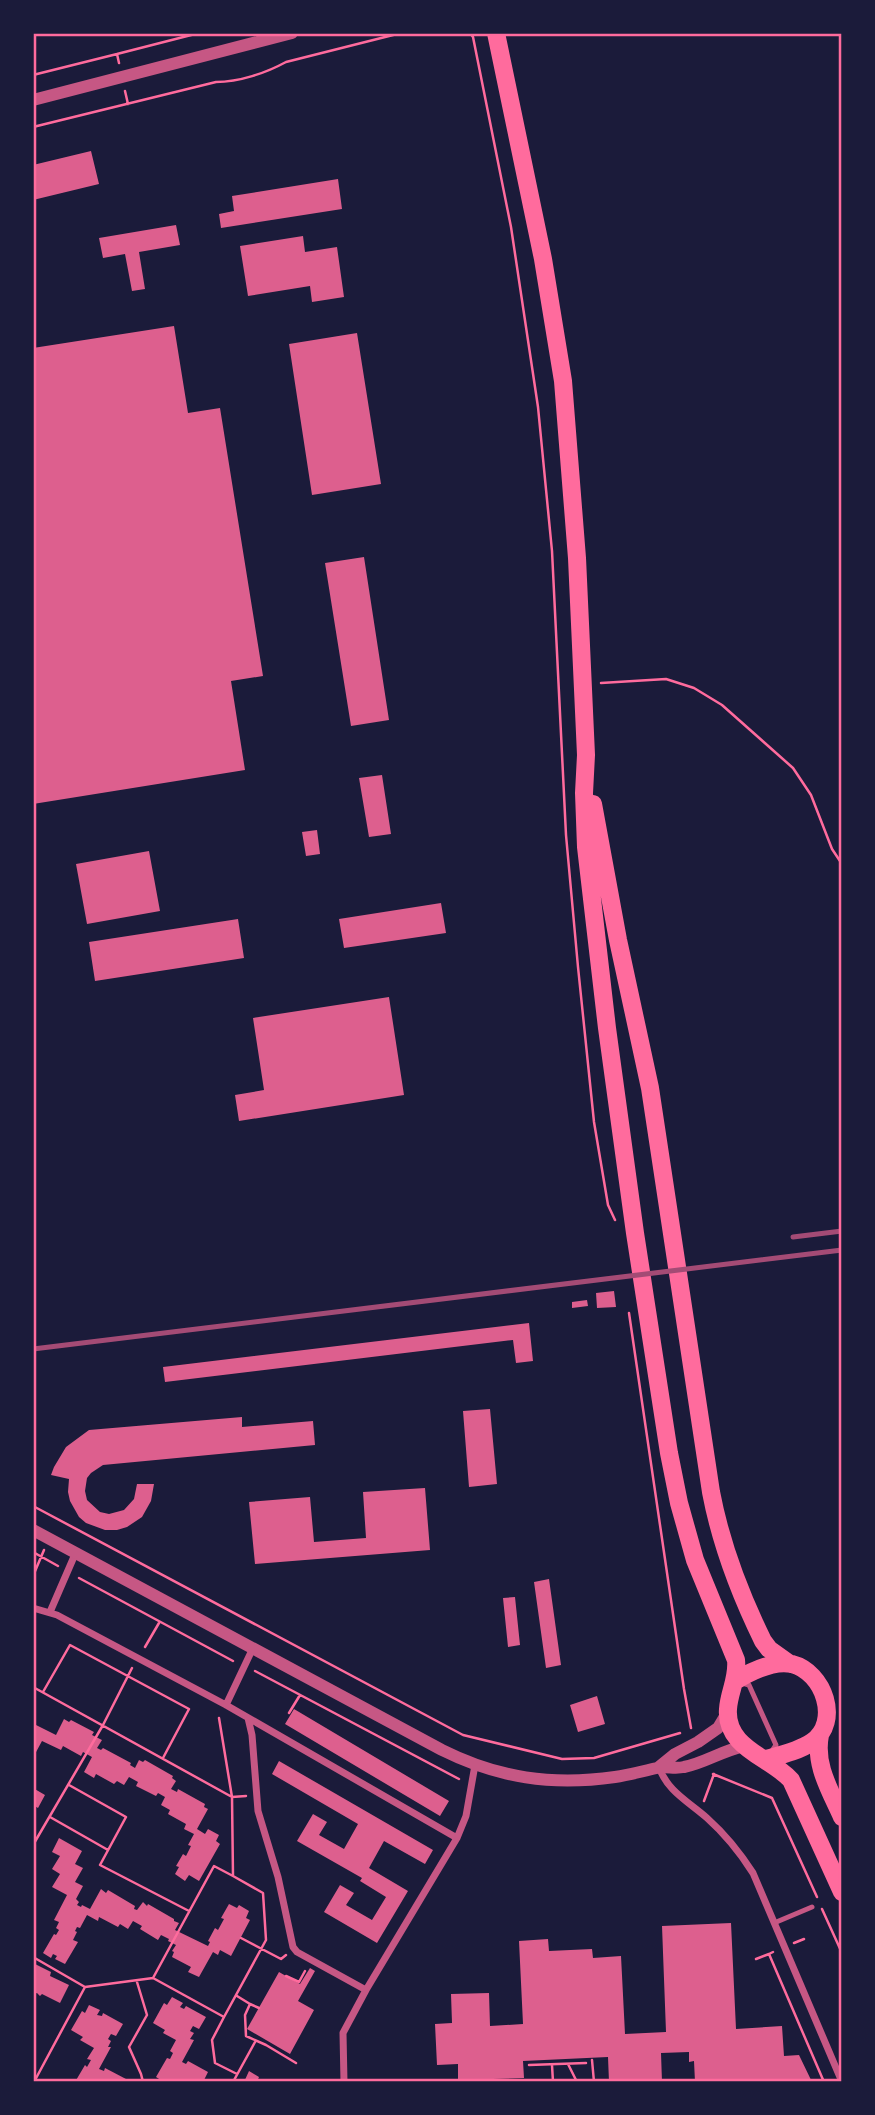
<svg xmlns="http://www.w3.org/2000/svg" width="875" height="2115" font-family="'IBM Plex Serif',serif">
<rect width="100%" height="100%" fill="#1b1b3a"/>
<path fill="#dd5f8e" d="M91,151l8,33 -66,16v-35z
M338,179l4,30 -121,19 -2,-14 15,-3 -2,-15z
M176,225l4,20 -41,7 6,37 -13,2 -7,-37 -22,4 -4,-20z
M303,236l2,16 32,-5 7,50 -32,5 -2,-16 -62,10 -8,-50z
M174,326l14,87 32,-5 43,268 -32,5 14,89 -212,34v-456z
M357,333l24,151 -69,11 -23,-151z
M364,557l25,163 -38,6 -26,-163z
M382,775l9,59 -22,3 -10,-59z
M317,830l3,24 -14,2 -4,-24z
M149,851l11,60 -73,13 -11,-60z
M441,903l5,30 -102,15 -5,-29z
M238,919l6,39 -149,23 -6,-39z
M389,997l15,98 -165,26 -4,-26 29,-5 -11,-72z
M614,1291l2,16 -19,1 -1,-15z
M587,1300l1,6 -16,2v-6z
M529,1323l4,38 -17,2 -3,-23 -348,42 -2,-15z
M490,1409l7,75 -28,3 -6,-76z
M242,1417v10l71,-6 2,24 -212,20 -12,8 -4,5 -2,13 2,9 13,12 9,2 15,-4 10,-11 3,-15h17l-3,17 -9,16 -15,10 -10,3h-12l-19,-7 -7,-6 -9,-16 -2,-9 1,-13 -18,-4 3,-8 12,-20 23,-17z
M425,1488l5,62 -175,14 -6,-62 61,-5 4,45 52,-4 -3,-46z
M549,1579l12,86 -15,3 -12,-86z
M515,1597l5,48 -12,2 -5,-49z
M597,1696l8,28 -27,8 -8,-27z
M294,1709l155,92 -9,15 -155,-92z
M64,1719l5,3 2,-2 23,12 -2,3 10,5 -5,8 4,2 2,-2 28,15 -1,2 5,3 4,-8 4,2 2,-2 28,16 -1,2 4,3 -5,8 6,3 1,-3 27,15 -1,3 4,2 -11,20 8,5 3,-5 11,6 -3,6 4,3 -21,37 -10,-6 -4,6 -10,-7 4,-7 -3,-1 7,-12 3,2 5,-10 -3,-1 6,-11 -10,-5 2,-5 -18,-10 2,-4 -9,-5 4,-8 -7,-4 -2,3 -20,-10 2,-4 -9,-5 -5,8 -7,-4 -3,3 -18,-10 -2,4 -10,-6 8,-15 -9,-5 -2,4 -18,-10 -2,4 -19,-9 -7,13 -2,-1v-22l3,-6 20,10z
M279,1761l154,89 -8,14 -41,-23 -15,27 39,23 -31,52 -53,-31 16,-27 14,8 -8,12 26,15 14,-23 -26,-16 2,-3 -65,-37 16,-27 14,8 -8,13 25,14 14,-25 -86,-50z
M33,1788l12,7 -7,13 -5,-3z
M59,1838l23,13 -7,13 8,4 -8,14 8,4 -7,13 3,3 -2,3 4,2 1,-2 8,4 11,-20 5,4 2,-3 27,16 -1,3 3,1 6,-8 4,4 1,-2 26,15v2l5,2 -4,7 33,16 2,-4 -2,-1 7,-13 3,2 6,-11 -3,-1 8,-14 8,4 2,-3 10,6 -3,7 4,2 -19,36 -11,-6 -2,5 -5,-3 -14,25 -11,-5 3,-5 -19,-10 2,-5 -2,-1 4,-6 -8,-4 1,-2 -8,-4 -3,5 -18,-11 2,-3 -9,-5 -5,8 -8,-5 -2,3 -19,-10 -1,4 -11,-6 -7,13 -3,-1 -2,4 2,1 -4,8 5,2 -13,22 -10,-5 2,-3 -4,-2 -2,4 -8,-5 11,-19 2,1 3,-5 -3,-2 3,-6 -5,-2 13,-25 -15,-8 8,-13 -8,-5 8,-13 -8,-4z
M731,1923l5,106 46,-3 2,30 15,-1 13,27h-117l-1,-21 -5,1v-10l-28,1 1,29h-53l-1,-25 -85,4 1,17 -66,2v-16l-21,1 -2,-41 17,-1 -1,-29 38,-1 1,33 33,-2 -4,-83 29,-2 1,12 43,-2 1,9 28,-2 4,78 41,-2 -4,-106z
M35,1964l16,8 -1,4 19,9 -9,18 -18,-9 -2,2 -3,-3 -4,1v-17l3,-1z
M310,1968l5,3 -17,30 16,9 -24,44 -43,-25 32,-57 21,12z
M172,1997l11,6 -3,4 4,2 2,-3 20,11 -7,12 -6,-3 -3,5 4,2 -4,6 4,1 -12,22 4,2 2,-3 20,11 -5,10h-39l-8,-5 11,-19 3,1 3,-6 -3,-2 6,-11 -13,-7 2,-3 -12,-7 11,-20 3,2z
M89,2005l11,5 -3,5 5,1 1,-3 20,11 -7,12 -5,-2 -3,5 3,2 -3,6h3l-12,22 5,2 1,-3 21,11 -2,3h-49l10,-17 2,2 4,-7 -4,-1 7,-11 -14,-8 3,-3 -12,-7 11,-19 3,2z
M249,2071l10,6 -2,5h-13z"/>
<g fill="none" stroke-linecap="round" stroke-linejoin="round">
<path stroke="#ff6b9d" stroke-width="2.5" d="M470,33l3,4 38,190 27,180 14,144 14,284 12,132 16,155 14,83 7,15
M119,63l-2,-9 82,-21
M33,75l84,-21
M125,91l3,13
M33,127l183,-45c23,0 50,-9 70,-20l115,-29
M601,683l65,-4 28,9 28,17 71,63 18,27 21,54 10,15
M629,1313l55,376 7,39
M33,1506l430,229 99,24 32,-1 86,-25
M33,1552l25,14
M33,1576l11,-26
M79,1578l154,83
M145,1647l14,-24
M255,1671l204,108
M33,1687l199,110 14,-1
M43,1692l27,-47 119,64 -26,49
M289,1713l11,-18
M713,1774l59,24 45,99
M69,1785l57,32 -26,48 89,46
M704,1801l10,-27
M50,1817l58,33
M33,1845l70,-120 29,-57
M822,1909l20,44
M241,1938l40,21 5,-4
M794,1943l10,-4
M773,1952l-4,2 55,128
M33,1957l52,30
M756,1959l13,-5
M286,1976l13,6 6,-11
M153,1978l71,39 42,-77 -3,-47 -30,-17
M137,1982l10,33 -18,32 12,27 2,8
M237,1996l13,8 -5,11 1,21 20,9 30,18
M250,2004l9,4
M224,2017l-12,23 3,23 22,11
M592,2060l2,22
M568,2064l9,18
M529,2065l57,-2
M552,2065l1,17
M34,2082l51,-95 68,-9 61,-112 19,10 -1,-79 -13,-79
M233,2082l22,-40"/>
<path stroke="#c65784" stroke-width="5" d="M742,1683l7,2 27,60 -4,6
M774,1923l38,-16"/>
<path stroke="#c65784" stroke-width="7" d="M33,1608l24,7 169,90 231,133 -91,152
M50,1612l26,-60
M226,1705l27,-57
M248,1718l4,17 6,76 20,66 15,70 4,5 69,38 -23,43 1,49
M659,1767c8,24 30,35 48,51 19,17 32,33 46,55l89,209
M457,1838l9,-22 9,-51"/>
<path stroke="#c65784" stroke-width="12" d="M33,100l259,-67
M33,1530l409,220c56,28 110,36 173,27 14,-2 28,-6 42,-9 8,-2 18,1 27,-1 21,-4 39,-17 61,-21
M659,1767l16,-13 23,-12 20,-14 9,-15"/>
<path stroke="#ff6b9d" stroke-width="18" d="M496,33l47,226 20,122 14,177 9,197 -2,38 2,54 21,181 28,205 34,220 10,50 16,57 41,100c2,18 -7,32 -8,49 -3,39 42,48 63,71l51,112
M593,804l25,136 32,148 61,404c10,53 28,100 52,149l6,8 21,15
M735,1681c15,-9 39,-21 57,-17 32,8 49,58 20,78 -13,9 -31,13 -46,17
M820,1735c-6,30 10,55 22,82"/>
<path stroke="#a44b75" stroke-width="5" d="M793,1237l49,-6
M33,1349l809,-99"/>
</g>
<rect width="875" height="2115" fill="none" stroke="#1b1b3a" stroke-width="70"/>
<rect x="35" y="35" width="805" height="2045" fill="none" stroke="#ff6b9d" stroke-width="2.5"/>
</svg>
